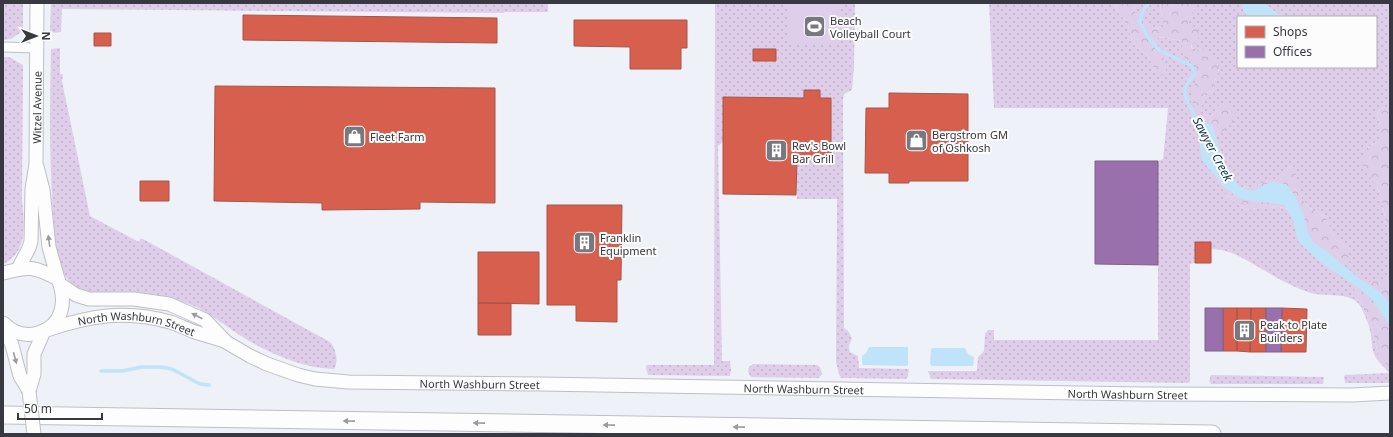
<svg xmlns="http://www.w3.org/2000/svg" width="1393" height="437" font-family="'Noto Sans',sans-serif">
<defs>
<pattern id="grass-dots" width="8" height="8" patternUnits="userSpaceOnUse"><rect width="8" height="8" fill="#dfcee9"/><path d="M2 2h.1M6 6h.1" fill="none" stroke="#c0b2c9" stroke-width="1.8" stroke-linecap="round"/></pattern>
<pattern id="forest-crowns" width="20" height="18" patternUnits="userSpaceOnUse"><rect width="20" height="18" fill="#dfcee9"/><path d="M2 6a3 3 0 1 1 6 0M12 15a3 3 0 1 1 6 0" fill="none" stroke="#c0b2c9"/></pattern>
</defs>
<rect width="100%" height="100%" fill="#eff1f8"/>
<path fill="url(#grass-dots)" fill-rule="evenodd" d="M3,3h20v28l-12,8 -8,1z
M51,3h497v9h-44v1l-442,-4 -1,23 -6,1 -5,-2z
M715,3h140l-1,64 -2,23 -8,4 -1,7 1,227c5,3 6,6 8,11 -3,5 -4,8 -2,13l8,4 1,12 50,1 -1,7 -2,3 -62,-1h-3l-2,-4 -3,-12 1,-163h-40v-40h34v-61h-11v-8l-16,8h-81v44l-5,4 4,215h8l1,9 -1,6 -82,-1 -2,-7 1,-3h67z
M989,3h126l3,9 10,12 1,7 6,14 13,11 7,14 11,4v-3l-11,-20v-12l6,-2 21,4 4,18 11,7 2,7 -7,21 20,40 6,-28 -5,9 -7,1 -5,-8 3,-15 9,-2 2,-10 4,-12 -18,-20 -8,3 -5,-28 7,-16v-5h48v6l5,8h-10v50h138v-50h-88l-8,-2 -18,-12h128v103l-8,2 -5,5 3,13v13l-14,10 6,29 5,9 5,14 4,23 4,5v53l-4,-4 -34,17 9,8 11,25 6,26 10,12h2v17h-45l-1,-6 1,-2 44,-2c-4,-6 -12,-11 -15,-19 -3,-8 -2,-16 -4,-24 -1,-6 -8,-23 -12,-27 -13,-12 -35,-5 -50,-11 -15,-5 -28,-12 -41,-20 -18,-10 -35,-23 -56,-23v-7h-16v21l-5,1v117l-2,2 -257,-4 -3,-8h49l1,-14 6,-6 1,-17 3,-4h6v10h164v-179l5,-2 5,-51h-174zM1290,166l3,1 9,32 10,11 13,6 10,23 12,8 -50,-23 -8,-15 -14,-3 -4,2h-13l-12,2 -21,-15 17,-8 9,1 9,-3 9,-5h11z
M1134,3h26l3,24 -7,2c-13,-11 -20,-5 -22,-26z
M60,48v26h3l-1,7 28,135 49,26 1,-3h3l187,103c6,7 9,19 4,27 -32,-1 -66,-16 -93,-33 -14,-9 -28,-20 -43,-28 -21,-10 -45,-15 -67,-16 -16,-1 -34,3 -49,-2 -7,-3 -14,-9 -18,-16 -10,-18 -9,-42 -11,-62 -4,-54 -3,-109 -2,-163z
M3,57h6l14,8 -1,135c2,23 7,52 -19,64z
M753,364l64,1 3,2 2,7 -3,4 -68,-1 -3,-5 1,-5z
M1211,375l113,2 -1,7h-112l-2,-3z"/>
<path fill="url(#forest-crowns)" d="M1115,3h19c2,21 9,15 22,26l7,-2 -3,-24h35v5l-7,16 9,4 3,8 -9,10 2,5 8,-2 14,7 4,13 -4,12 -2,10 -9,2 -3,15 5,8 7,-1 5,-9 8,-2 5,4 4,7 -3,9 -12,9 -9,1c-8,-11 -20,-25 -19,-40 1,-7 5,-15 7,-21 -7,-18 -19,-7 -17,-32l-21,-4 -6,2v11c11,7 11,12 11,24h-5l-6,-4 -7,-14 -13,-11 -6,-14 -1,-7 -10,-12z
M1390,106v123l-4,-5 -4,-23 -5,-14 -13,-17 -3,-10 5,-11 14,-10v-13l-3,-13 5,-5z
M1290,166l4,1 8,32 10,11 13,6 10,23 12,8c1,6 4,13 -2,18h-3l-29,-21 -24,-35 -14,-3 -4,2h-13l-12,2 -21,-15 3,-4 14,-4 9,1 9,-3 9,-5h11z
M1386,278l4,4v84h-2l-10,-12 -6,-26 -11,-25 -9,-8 4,-10z"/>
<path fill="#dfcee9" d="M789,3h51v42h-51z"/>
<path fill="#bfe3f9" d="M1243,3h19l18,12 8,2h-40l-5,-8z
M1191,118l22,7c3,16 15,52 28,62 4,3 8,3 12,4l17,-9 16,2 9,12 9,20 4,17 6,10 11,7 35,29 21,14 9,10v23l-18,-27 -12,-10 -39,-26 -23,-22 -5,-21 -9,-15 -11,-2 -28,-3 -8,-3 -13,-10 -22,-27 -5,-32z
M869,347h39v18l-2,1 -43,-1 -1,-2v-7l4,-3z
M932,348h33l3,6 6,3 -1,9h-41l-2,-2 1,-15z"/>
<path fill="#d6604d" stroke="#a75449" d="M243,15l254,3v25l-254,-3z
M574,20h113v28h-6v21h-51v-22l-56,-1z
M94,33h17v13h-17z
M753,49h23v12h-23z
M215,86l280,2v115l-75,-1v7l-98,1v-7l-108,-2z
M804,90h16v8h11v61h-34l-1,36 -73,-1v-97l81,1z
M889,93l79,1v87h-59v2h-20v-10h-24l1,-65h23z
M140,181h29v20h-29z
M547,205h75l-1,75h-4v42l-41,-1v-16h-29z
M1195,242h16v21h-16z
M478,252h61v52l-61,-1z
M478,303h33v32h-33z
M1223,308h14v43h-14z
M1237,308h14l-1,44 -13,-1z
M1251,308h15v44h-16z
M1282,308l25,1 -1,43h-25z"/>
<path fill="#9970ab" stroke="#7c608b" d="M1095,161h63v104l-63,-1z
M1205,308h18v43h-18z
M1266,308h16l-1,44h-15z"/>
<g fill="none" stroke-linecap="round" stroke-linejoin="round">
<path stroke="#bfe3f9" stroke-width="3.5" d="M1149,3l-4,5 -6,13 9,16 11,13 33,16 3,8c-4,4 -10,11 -10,17 0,10 9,24 14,32
M101,371h21l20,-4h18l12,2 28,15 9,1"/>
<defs>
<path id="street" d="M3,47l34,1"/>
<g id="secondary">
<path d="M37,167l6,23 6,57 9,32"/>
<path id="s1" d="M18,269l11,-21 2,-7 1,-52 4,-25 1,-161"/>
<path d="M3,273c26,-7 31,-7 55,6 9,22 5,47 -20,54 -7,2 -15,2 -22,-1 -5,-2 -9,-6 -13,-9"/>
<path id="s2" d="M60,284l16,11 13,4h45l35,5 36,16 21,22 24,14 17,8 31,11 17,4 33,3 192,2 604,10 208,1 38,-2"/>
<path d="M3,325l9,20 8,31 9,15"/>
<path id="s3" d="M47,330c42,-14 79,-21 123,-8 9,3 17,7 25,10 10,3 20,6 30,9"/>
<path d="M29,391l5,-17v-20l10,-23"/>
</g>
<path id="highway" d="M3,415l1209,19"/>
</defs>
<use href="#street" stroke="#bebfc5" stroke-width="11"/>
<use href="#secondary" stroke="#bebfc5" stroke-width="15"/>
<use href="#highway" stroke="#bebfc5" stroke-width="19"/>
<use href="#street" stroke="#fdfdfe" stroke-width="9"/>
<use href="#secondary" stroke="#fdfdfe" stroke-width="13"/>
<use href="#highway" stroke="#fdfdfe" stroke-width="17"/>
<defs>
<path id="secondary-bridge" d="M29,391l5,43"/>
</defs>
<use href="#secondary-bridge" stroke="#bebfc5" stroke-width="15" stroke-linecap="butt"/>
<use href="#secondary-bridge" stroke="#fdfdfe" stroke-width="13"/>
</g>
<defs><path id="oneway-solid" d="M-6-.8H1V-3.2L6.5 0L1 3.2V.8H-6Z"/></defs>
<g fill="#9a9b9f">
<use href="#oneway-solid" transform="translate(49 241) rotate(-98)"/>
<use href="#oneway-solid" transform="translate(197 316) rotate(-153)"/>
<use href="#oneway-solid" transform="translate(15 358) rotate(75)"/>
<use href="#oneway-solid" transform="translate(349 421) rotate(-179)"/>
<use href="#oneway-solid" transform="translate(479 423) rotate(-179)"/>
<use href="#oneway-solid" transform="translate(609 425) rotate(-179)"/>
<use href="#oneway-solid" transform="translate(739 427) rotate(-179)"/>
</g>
<defs>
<symbol id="stadium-square" viewBox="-11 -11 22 22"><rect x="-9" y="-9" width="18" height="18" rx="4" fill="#787980" stroke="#fcfcfc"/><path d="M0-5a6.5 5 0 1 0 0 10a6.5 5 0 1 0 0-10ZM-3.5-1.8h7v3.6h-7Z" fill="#fff"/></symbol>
<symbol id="shop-square" viewBox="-11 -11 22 22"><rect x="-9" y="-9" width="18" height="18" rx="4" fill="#787980" stroke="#fcfcfc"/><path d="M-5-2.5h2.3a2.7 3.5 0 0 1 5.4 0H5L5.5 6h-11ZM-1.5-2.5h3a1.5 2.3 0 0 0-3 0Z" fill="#fff"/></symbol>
<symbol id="building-square" viewBox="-11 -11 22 22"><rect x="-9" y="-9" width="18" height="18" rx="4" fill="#787980" stroke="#fcfcfc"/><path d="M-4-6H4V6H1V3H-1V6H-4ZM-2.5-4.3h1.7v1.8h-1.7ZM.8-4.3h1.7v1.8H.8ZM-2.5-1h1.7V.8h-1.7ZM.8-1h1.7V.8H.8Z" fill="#fff"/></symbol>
</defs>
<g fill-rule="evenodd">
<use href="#stadium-square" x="802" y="14" width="25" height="25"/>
<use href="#shop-square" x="342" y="124" width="25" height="25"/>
<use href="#shop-square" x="904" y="128" width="25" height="25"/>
<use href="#building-square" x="764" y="138" width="25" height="25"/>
<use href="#building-square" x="572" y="230" width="25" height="25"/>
<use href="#building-square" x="1232" y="318" width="25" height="25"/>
</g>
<g text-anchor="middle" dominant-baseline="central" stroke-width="4" stroke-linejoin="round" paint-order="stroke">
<g font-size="11" fill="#383940" stroke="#fcfcfc" text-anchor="start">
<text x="830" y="20">Beach<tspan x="830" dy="13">Volleyball Court</tspan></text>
<text x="932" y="134">Bergstrom GM<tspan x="932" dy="13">of Oshkosh</tspan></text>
<text x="370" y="136">Fleet Farm</text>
<text x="792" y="145">Rev's Bowl<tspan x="792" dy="13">Bar Grill</tspan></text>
<text x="600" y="237">Franklin<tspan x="600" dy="13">Equipment</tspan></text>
<text x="1260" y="324">Peak to Plate<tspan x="1260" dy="13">Builders</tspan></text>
</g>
<g font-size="11" fill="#383940" stroke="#fcfcfc">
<text stroke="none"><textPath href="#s1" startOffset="165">Witzel Avenue</textPath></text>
<text stroke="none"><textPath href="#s3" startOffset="92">North Washburn Street</textPath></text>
<text stroke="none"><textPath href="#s2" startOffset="445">North Washburn Street</textPath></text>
<text stroke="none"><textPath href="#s2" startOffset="769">North Washburn Street</textPath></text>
<text stroke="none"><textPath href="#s2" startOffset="1093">North Washburn Street</textPath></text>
</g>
<g font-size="12" font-style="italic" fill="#0b3447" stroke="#fcfcfc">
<text transform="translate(1213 149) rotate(62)">Sawyer Creek</text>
</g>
</g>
<rect width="1393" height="437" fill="none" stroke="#383940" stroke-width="8"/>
<rect x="1237" y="16" width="140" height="52" fill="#fcfcfc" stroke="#aeaeb1"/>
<rect x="1245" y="26" width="20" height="12" fill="#d6604d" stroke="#aeaeb1"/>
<text x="1273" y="36" font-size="12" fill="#383940">Shops</text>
<rect x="1245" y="46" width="20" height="12" fill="#9970ab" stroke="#aeaeb1"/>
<text x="1273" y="56" font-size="12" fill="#383940">Offices</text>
<g transform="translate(36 36) rotate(90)" stroke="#fcfcfc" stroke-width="3" paint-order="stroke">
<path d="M0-3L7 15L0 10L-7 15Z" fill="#383940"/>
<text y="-6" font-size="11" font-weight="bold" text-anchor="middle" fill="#383940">N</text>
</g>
<path d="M18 413v6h84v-6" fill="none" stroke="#383940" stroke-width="2"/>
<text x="24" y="413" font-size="12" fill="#383940" stroke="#fcfcfc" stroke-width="3" paint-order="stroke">50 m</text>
</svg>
